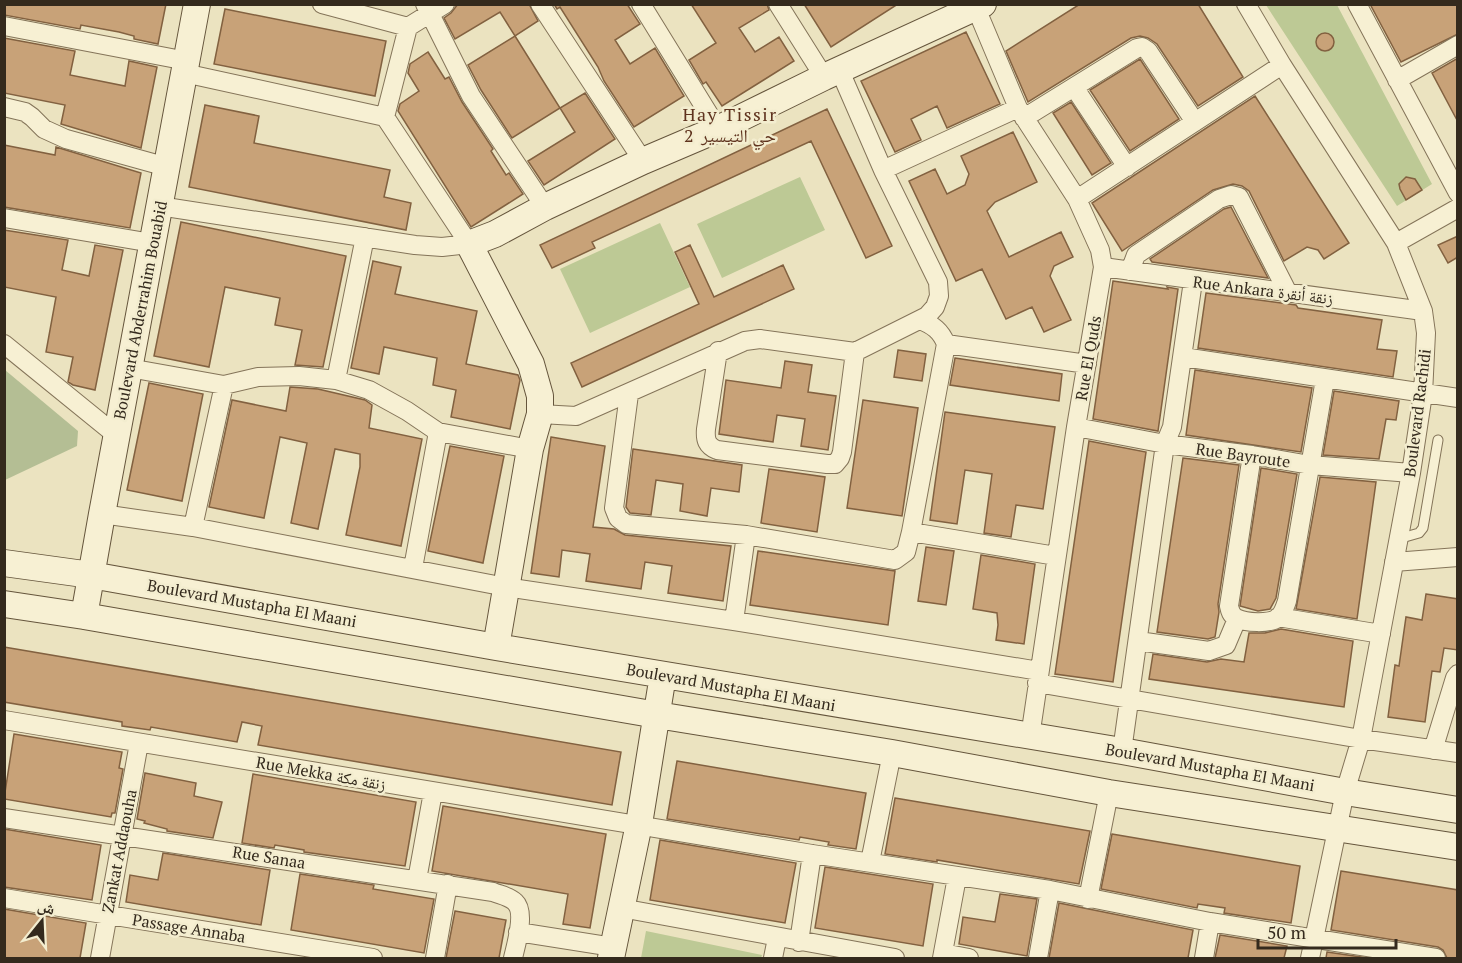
<svg xmlns="http://www.w3.org/2000/svg" width="1462" height="963" font-family="'PT Serif','Noto Naskh Arabic',serif">
<rect width="100%" height="100%" fill="#ebe3c0"/>
<path fill="#bdc995" d="M1266,5h71l95,179 -35,22z
M800,177l25,53 -103,48 -25,-54z
M660,223l30,64 -100,46 -30,-64z
M646,931l116,24 -1,3h-120z"/>
<path fill="#b4be94" d="M5,370l73,61 -1,15 -72,34z"/>
<path fill="#c8a278" stroke="#826140" stroke-width="1.5" d="M4,4h162l-8,40 -24,-5v-3l-15,-4 -38,-7 -1,4 -76,-14z
M458,4h71l9,17 -23,15 -15,-24 -45,27 -11,-21 7,-5z
M554,4h73l13,20 -25,16 15,24 25,-16 29,48 -50,31 -30,-46 -6,-14 -38,-60 -3,2z
M691,4h76l2,6 -30,18 16,24 24,-15 15,24 -72,45 -16,-24 -3,2 -14,-24 27,-17z
M804,4h94l-67,43z
M1080,4h118l45,73 -45,29 -41,-62 -9,-6 -8,-2 -9,2 -103,64 -22,-51z
M1370,4h88v30l-57,28z
M225,9l161,32 -11,55 -161,-32z
M966,32l34,72 -53,24 -10,-22 -26,13 10,21 -26,12 -34,-71z
M1316 42a9 9 0 1 1 18 0a9 9 0 1 1-18 0Z
M515,36l45,72 -48,30 -31,-48 -13,-25z
M4,38l71,13 -5,24 55,11 4,-25 28,6 -16,81 -80,-24 4,-19 -61,-12z
M428,52l17,27 4,-2 13,25 31,47 -2,2 15,24 3,-2 14,21 -52,33 -73,-116 2,-7 19,-13 -11,-18 2,-9z
M1458,58v64l-26,-49z
M1140,59l39,60 -49,32 -40,-61z
M585,93l30,46 -71,46 -16,-24 47,-29 -15,-24z
M1255,96l94,147 -25,16 -6,-9 -11,-3 -23,14 -35,-70 -7,-5 -9,-2 -20,6 -91,61 -30,-48z
M1071,102l40,61 -19,12 -39,-62z
M205,105l54,11 -5,27 136,27 -6,27 27,6 -5,27 -217,-43z
M827,109l65,137 -26,12 -55,-117 -219,101 3,6 -43,20 -12,-23z
M1013,132l24,50 -42,20 -8,9 10,21 12,25 52,-25 12,25 -19,9 -4,10 21,44 -27,12 -12,-25 -26,12 -24,-50 -26,12 -47,-100 26,-12 12,25 18,-9 4,-11 -8,-18z
M4,145l51,10 1,-8 85,26 -11,55 -126,-21z
M1406,177l9,2 7,11 -16,10 -6,-11 -1,-5z
M1231,207l37,71 -116,-16 -2,-3 74,-50z
M181,222l165,34 -23,111 -28,-2 7,-35 -27,-5 5,-27 -55,-11 -16,80 -55,-11z
M4,230l64,10 -6,30 27,6 6,-31 28,5 -28,140 -22,-5 -5,-3 5,-25 -27,-5 10,-55 -52,-10z
M1458,236v21l-10,6 -10,-18z
M690,245l24,52 69,-32 11,24 -212,98 -11,-24 128,-59 -24,-52z
M373,261l28,6 -6,27 82,17 -11,53 52,11 2,5 -10,49 -59,-12 5,-27 -23,-5 4,-27 -53,-11 -5,27 -28,-6z
M1113,281l55,8 -1,-2 11,2 -20,142 -65,-12z
M1206,293l90,12 2,3 84,12 -5,29 20,2 -4,26 -195,-29z
M898,350l28,4 -4,27 -28,-4z
M955,358l107,16 -3,27 -109,-16z
M785,361l27,4 -4,27 28,4 -8,54 -27,-4 4,-27 -28,-4 -4,27 -54,-8 7,-54 55,8z
M1195,370l117,18 -11,64 -115,-17z
M149,383l54,11 -21,107 -55,-11z
M290,387l28,2 47,11 7,5 -3,23 53,11 -21,107 -55,-11 14,-68v-13l-25,-5 -17,80 -27,-6 16,-80 -27,-6 -16,81 -55,-11 23,-107 54,11z
M1334,391l65,10 -3,19 -10,-1 -7,40 -56,-4z
M863,400l55,8 -16,108 -55,-8z
M945,412l110,15 -12,82 -27,-4 -5,32 -27,-4 8,-59 -27,-4 -8,54 -27,-4z
M551,437l54,9 -12,81 21,2 11,6 106,11 -8,55 -55,-8 4,-27 -27,-4 -4,27 -55,-8 4,-27 -28,-4 -3,27 -28,-4z
M1089,441l57,11 -33,230 -58,-8z
M450,446l54,10 -21,107 -55,-12z
M633,449l109,16 -3,27 -28,-4 -4,28 -27,-5 3,-27 -27,-4 -5,35 -21,-2 -4,-6z
M1183,458l56,7 -21,139 1,8 -4,25 -7,2 -51,-7z
M1261,468l36,6 -21,124 -6,11 -12,2 -18,-5z
M769,469l56,8 -8,55 -56,-9z
M1320,477l56,5 -19,137 -61,-10z
M926,547l28,4 -8,54 -28,-4z
M758,551l137,20 -7,54 -138,-20z
M981,555l54,9 -11,80 -28,-4 2,-15 -1,-12 -24,-4z
M1426,594l32,5v51l-14,-2 -4,24 -8,-1 -7,51 -37,-5 7,-52 4,1 7,-49 16,3z
M1281,629l72,12 -9,66 -195,-28 4,-25 54,8 14,-3 23,3 5,-29h16z
M4,647l617,105 -9,53 -354,-60 4,-19 -20,-4 -5,20 -86,-15 -1,3 -28,-4v-4l-118,-20z
M14,734l108,18 -3,16 4,1 -8,44h-3l-1,4 -107,-18z
M677,761l189,32 -10,56 -28,-4 1,-3 -29,-5 -1,3 -132,-21z
M145,773l51,10 -2,13 28,6 -9,36 -46,-7v-2l-23,-6 1,-2 -8,-2z
M253,774l163,28 -11,64 -101,-14v-2l-29,-5 -1,3 -32,-5z
M895,798l195,33 -11,53 -142,-24v2l-52,-8z
M443,806l163,28 -16,94 -27,-4 5,-30 -136,-23z
M4,829l97,16 -9,55 -88,-13z
M1112,834l188,32 -9,57 -67,-10 1,-5 -27,-4 -1,4 -96,-19z
M660,840l136,23 -11,60 -135,-23z
M163,853l107,17 -9,55 -135,-23 4,-27 28,5z
M825,867l108,17 -10,62 -108,-18z
M1341,871l117,19v68h-11l-4,-8 -5,-3 -107,-17z
M300,874l74,11 -1,4 61,10 -10,54 -133,-23z
M1000,894l37,5 -10,57 -68,-12 4,-27 32,5z
M1059,903l134,27 -5,28h-139z
M4,909l82,14 -6,35h-76z
M455,911l51,9 -7,38h-53z
M1220,935l67,11 -3,12h-69z
M1327,952l41,6h-42z"/>
<g fill="none" stroke-linecap="round" stroke-linejoin="round">
<defs>
<path id="lane" d="M1398,539l21,-6 4,-5 15,-88"/>
<path id="street" d="M322,4l86,23 37,-23
M425,4l46,92 74,111
M540,4l103,157
M641,4l77,125
M778,4l46,73
M1246,4l36,61 114,178 27,68 3,22 -3,61 -12,79 -50,266 -16,53 -35,166
M1357,4l101,189
M976,8l42,100 59,91 23,51 3,17 -27,160 -46,310
M4,26l183,35
M1397,80l61,-35
M1074,87l53,80
M4,107l21,5 7,5 12,12 22,10 101,28
M385,117l23,-90
M1024,118l113,-70 5,-1 6,4 47,71
M883,170l135,-62
M1077,199l205,-134
M159,206l256,39 27,2 27,-3 -84,-127 -201,-44
M4,218l148,25
M1396,243l62,-35
M1103,267l320,44
M1130,271l6,-16 83,-56 12,-4 8,2 49,96
M920,320c13,5 21,11 26,24l141,20
M4,344l112,91
M718,351l-12,78c-1,11 1,17 11,21l110,14h8l5,-6 2,-6 13,-100
M1183,357l275,41
M129,368l95,17 34,-8 41,-1 37,4 33,10 38,21 31,21 92,17
M336,380l29,-143
M629,394l-15,114 4,10 8,6 120,11 149,25 11,-8 5,-20 145,24
M540,414l36,2 169,-75 15,-2 95,13 72,-36 8,-9 4,-11 -1,-14 -55,-112 -43,-99
M1076,427l89,17 87,11 58,10 101,8
M1252,455l-23,151c1,5 2,9 7,12 10,5 33,6 42,0 5,-4 7,-11 9,-17l38,-222
M102,514l91,13 313,60 228,34 305,50
M193,527l31,-142
M911,532l35,-188
M1394,562l64,-5
M413,568l25,-136
M1278,617l103,17
M734,621l12,-86
M1138,641l71,10 17,-6 11,-26
M1037,683l324,56 97,14
M4,720l808,134 238,36 160,32 226,36
M1433,750l22,-72 3,-4
M1122,751l43,-307 7,-17 21,-146
M4,818l489,74c7,3 16,4 22,10 11,10 1,43 -2,56
M870,862l22,-109
M417,880l16,-88
M4,898l369,60
M1088,899l21,-106
M621,908l274,50
M518,932l95,15
M799,942l13,-88
M943,953l26,5
M100,958l39,-215
M435,958l13,-74
M773,958l4,-20
M942,958l15,-81
M1038,958l12,-68
M1204,958l6,-36"/>
<path id="secondary" d="M4,563l87,12 405,72 626,104 223,41 113,18
M4,604l80,12 573,99 235,38 217,40 349,54
M84,616l18,-102 95,-510
M496,647l34,-198 10,-35v-18l-9,-32 -62,-120 26,-10 50,-27 98,-46 75,-32 106,-52 159,-73
M611,958l28,-134 24,-149"/>
</defs>
<use href="#lane" stroke="#847459" stroke-width="11"/>
<use href="#street" stroke="#847459" stroke-width="20"/>
<use href="#secondary" stroke="#65553c" stroke-width="28"/>
<use href="#lane" stroke="#f7f0d3" stroke-width="9"/>
<use href="#street" stroke="#f7f0d3" stroke-width="18"/>
<use href="#secondary" stroke="#f7f0d3" stroke-width="26"/>
</g>
<g text-anchor="middle" dominant-baseline="central" stroke-width="5" stroke-linejoin="round" paint-order="stroke">
<g font-size="16" fill="#342a1d" stroke="#f3edcf">
<text transform="translate(1263 290) rotate(7)">Rue Ankara زنقة أنقرة</text>
<text transform="translate(140 310) rotate(-79)">Boulevard Abderrahim Bouabid</text>
<text transform="translate(1088 358) rotate(-80)">Rue El Quds</text>
<text transform="translate(1417 413) rotate(-83)">Boulevard Rachidi</text>
<text transform="translate(1243 455) rotate(8)">Rue Bayroute</text>
<text transform="translate(252 603) rotate(10)">Boulevard Mustapha El Maani</text>
<text transform="translate(731 687) rotate(10)">Boulevard Mustapha El Maani</text>
<text transform="translate(1210 767) rotate(10)">Boulevard Mustapha El Maani</text>
<text transform="translate(321 773) rotate(10)">Rue Mekka زنقة مكة</text>
<text transform="translate(119 851) rotate(-79)">Zankat Addaouha</text>
<text transform="translate(269 857) rotate(9)">Rue Sanaa</text>
<text transform="translate(189 928) rotate(9)">Passage Annaba</text>
</g>
<g font-size="18" letter-spacing="1.5" fill="#5f331e" stroke="#f3edcf">
<text x="730" y="114">Hay Tissir<tspan x="730" dy="21">2 حي التيسير</tspan></text>
</g>
</g>
<rect width="1462" height="963" fill="none" stroke="#342a1d" stroke-width="12"/>
<g transform="translate(42 921) rotate(18)" stroke="#f3edcf" stroke-width="4.5" paint-order="stroke">
<path d="M0-4.5L10 22L0 15L-10 22Z" fill="#342a1d"/>
<text y="-9" font-size="16" font-weight="bold" text-anchor="middle" fill="#342a1d">ش</text>
</g>
<path d="M1258 939v9h138v-9" fill="none" stroke="#342a1d" stroke-width="3"/>
<text x="1267" y="939" font-size="18" fill="#342a1d" stroke="#f3edcf" stroke-width="4.5" paint-order="stroke">50 m</text>
</svg>
